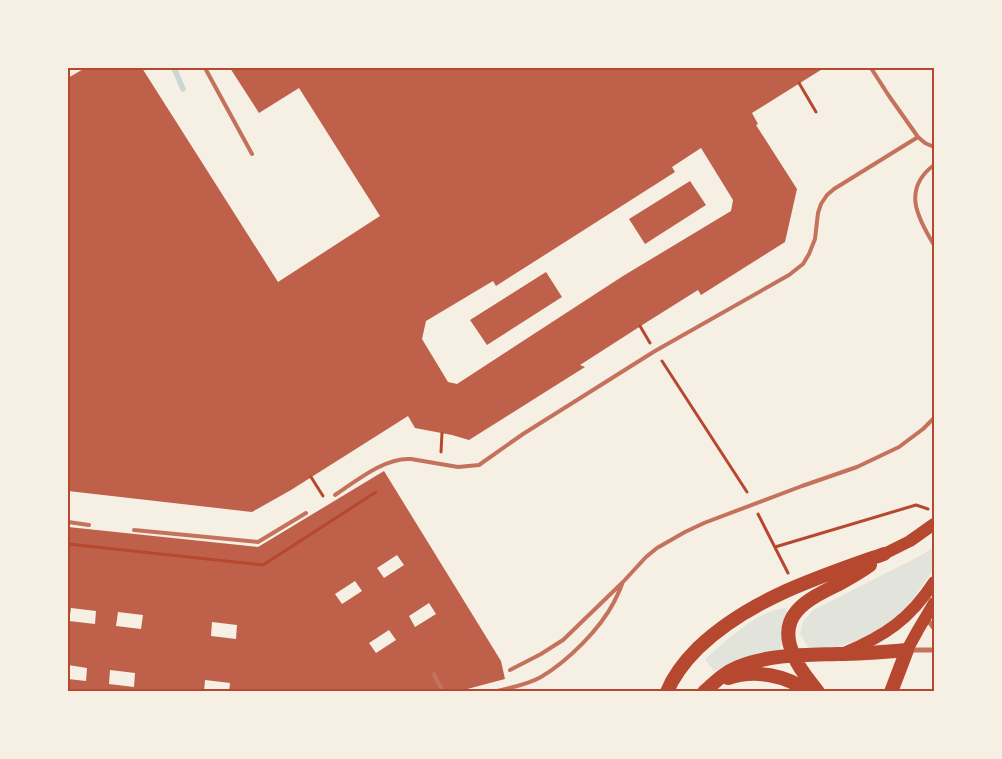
<svg xmlns="http://www.w3.org/2000/svg" width="1002" height="759" font-family="Signika,sans-serif">
<rect width="100%" height="100%" fill="#f6efe4"/>
<path fill="#e2e4dc" d="M934,547v22l-21,30 -17,19 -26,18 -41,14 -20,-2 -9,-14 3,-12 10,-12 107,-54z
M787,608l-7,43 -66,20 -9,-12c23,-19 51,-49 82,-51z"/>
<g fill="none" stroke-linecap="round" stroke-linejoin="round">
<path stroke="#c9d6d2" stroke-width="5.5" d="M174,68l9,21"/>
</g>
<path fill="#bf614a" fill-rule="evenodd" d="M85,68h57l136,214 102,-66 -81,-128 -40,25 -29,-45h594l-72,45 6,11 -2,1 41,64 -12,53 -84,53 -3,-5 -51,32 -67,43 5,2 -116,73 -17,-5 -37,-7 -7,-12 -117,74 -39,22 -184,-21v-413zM701,148l32,52 -2,11 -108,65 -166,108 -9,-2 -26,-43 4,-18 67,-40 3,5 179,-114 -3,-5z
M690,181l16,24 -61,39 -16,-25z
M546,272l16,25 -75,48 -17,-25z
M384,471l117,190 4,18 -49,13h-227l1,-9 -25,-3 -1,12h-136v-13l18,2 1,-13 -19,-3v-138l190,20zM397,555l7,10 -20,13 -7,-10zM355,581l7,10 -20,13 -7,-10zM429,603l7,11 -21,13 -6,-11zM71,608l25,3 -1,13 -26,-3zM118,612l25,3 -2,14 -25,-3zM212,622l25,3 -1,14 -25,-3zM389,630l7,10 -20,13 -7,-10zM110,670l25,3 -1,14 -25,-3z"/>
<g fill="none" stroke-linecap="round" stroke-linejoin="round">
<path stroke="#b5482f" stroke-width="3" d="M799,83l17,29
M640,326l10,17
M662,361l85,131
M441,452l1,-19
M311,477l12,19
M758,514l30,59
M68,544l195,21 113,-73
M775,547l141,-42 12,4"/>
<path stroke="#c5725c" stroke-width="4" d="M205,68l47,86
M871,68l18,28 29,41 7,6 9,4
M934,165c-32,24 -17,52 0,80
M934,194v10
M335,495c21,-14 50,-38 76,-36l47,8 21,-2 44,-31 132,-83 134,-76 14,-11 6,-10 6,-15 3,-26 3,-9 6,-9 7,-6 84,-52
M68,522l21,3
M134,530l124,12 48,-29
M510,670l31,-16 22,-14 60,-58 23,-25 11,-9 28,-16 19,-9 98,-37 55,-19 42,-20 24,-18 11,-11
M434,674l9,18
M493,692c16,-4 34,-7 48,-15 27,-16 59,-48 73,-75 3,-6 6,-12 8,-18"/>
<path stroke="#c5725c" stroke-width="5" d="M927,619l7,9
M908,650h26"/>
<path stroke="#b5482f" stroke-width="12" d="M884,554l26,-13 24,-17
M907,650l11,-20 16,-27
M844,653c41,-17 66,-34 90,-71"/>
<path stroke="#b5482f" stroke-width="14" d="M728,678c27,-9 58,-3 81,14
M667,692c7,-18 18,-31 31,-44 51,-49 121,-71 186,-94
M704,692c11,-10 21,-20 34,-25 32,-13 67,-12 100,-13 23,0 46,-2 69,-4l-16,42
M818,692c-9,-12 -19,-23 -24,-36 -19,-40 12,-56 43,-71 11,-6 22,-12 33,-20"/>
</g>
<rect width="1002" height="759" fill="none" stroke="#f6efe4" stroke-width="138"/>
<rect x="69" y="69" width="864" height="621" fill="none" stroke="#b5482f" stroke-width="2"/>
</svg>
